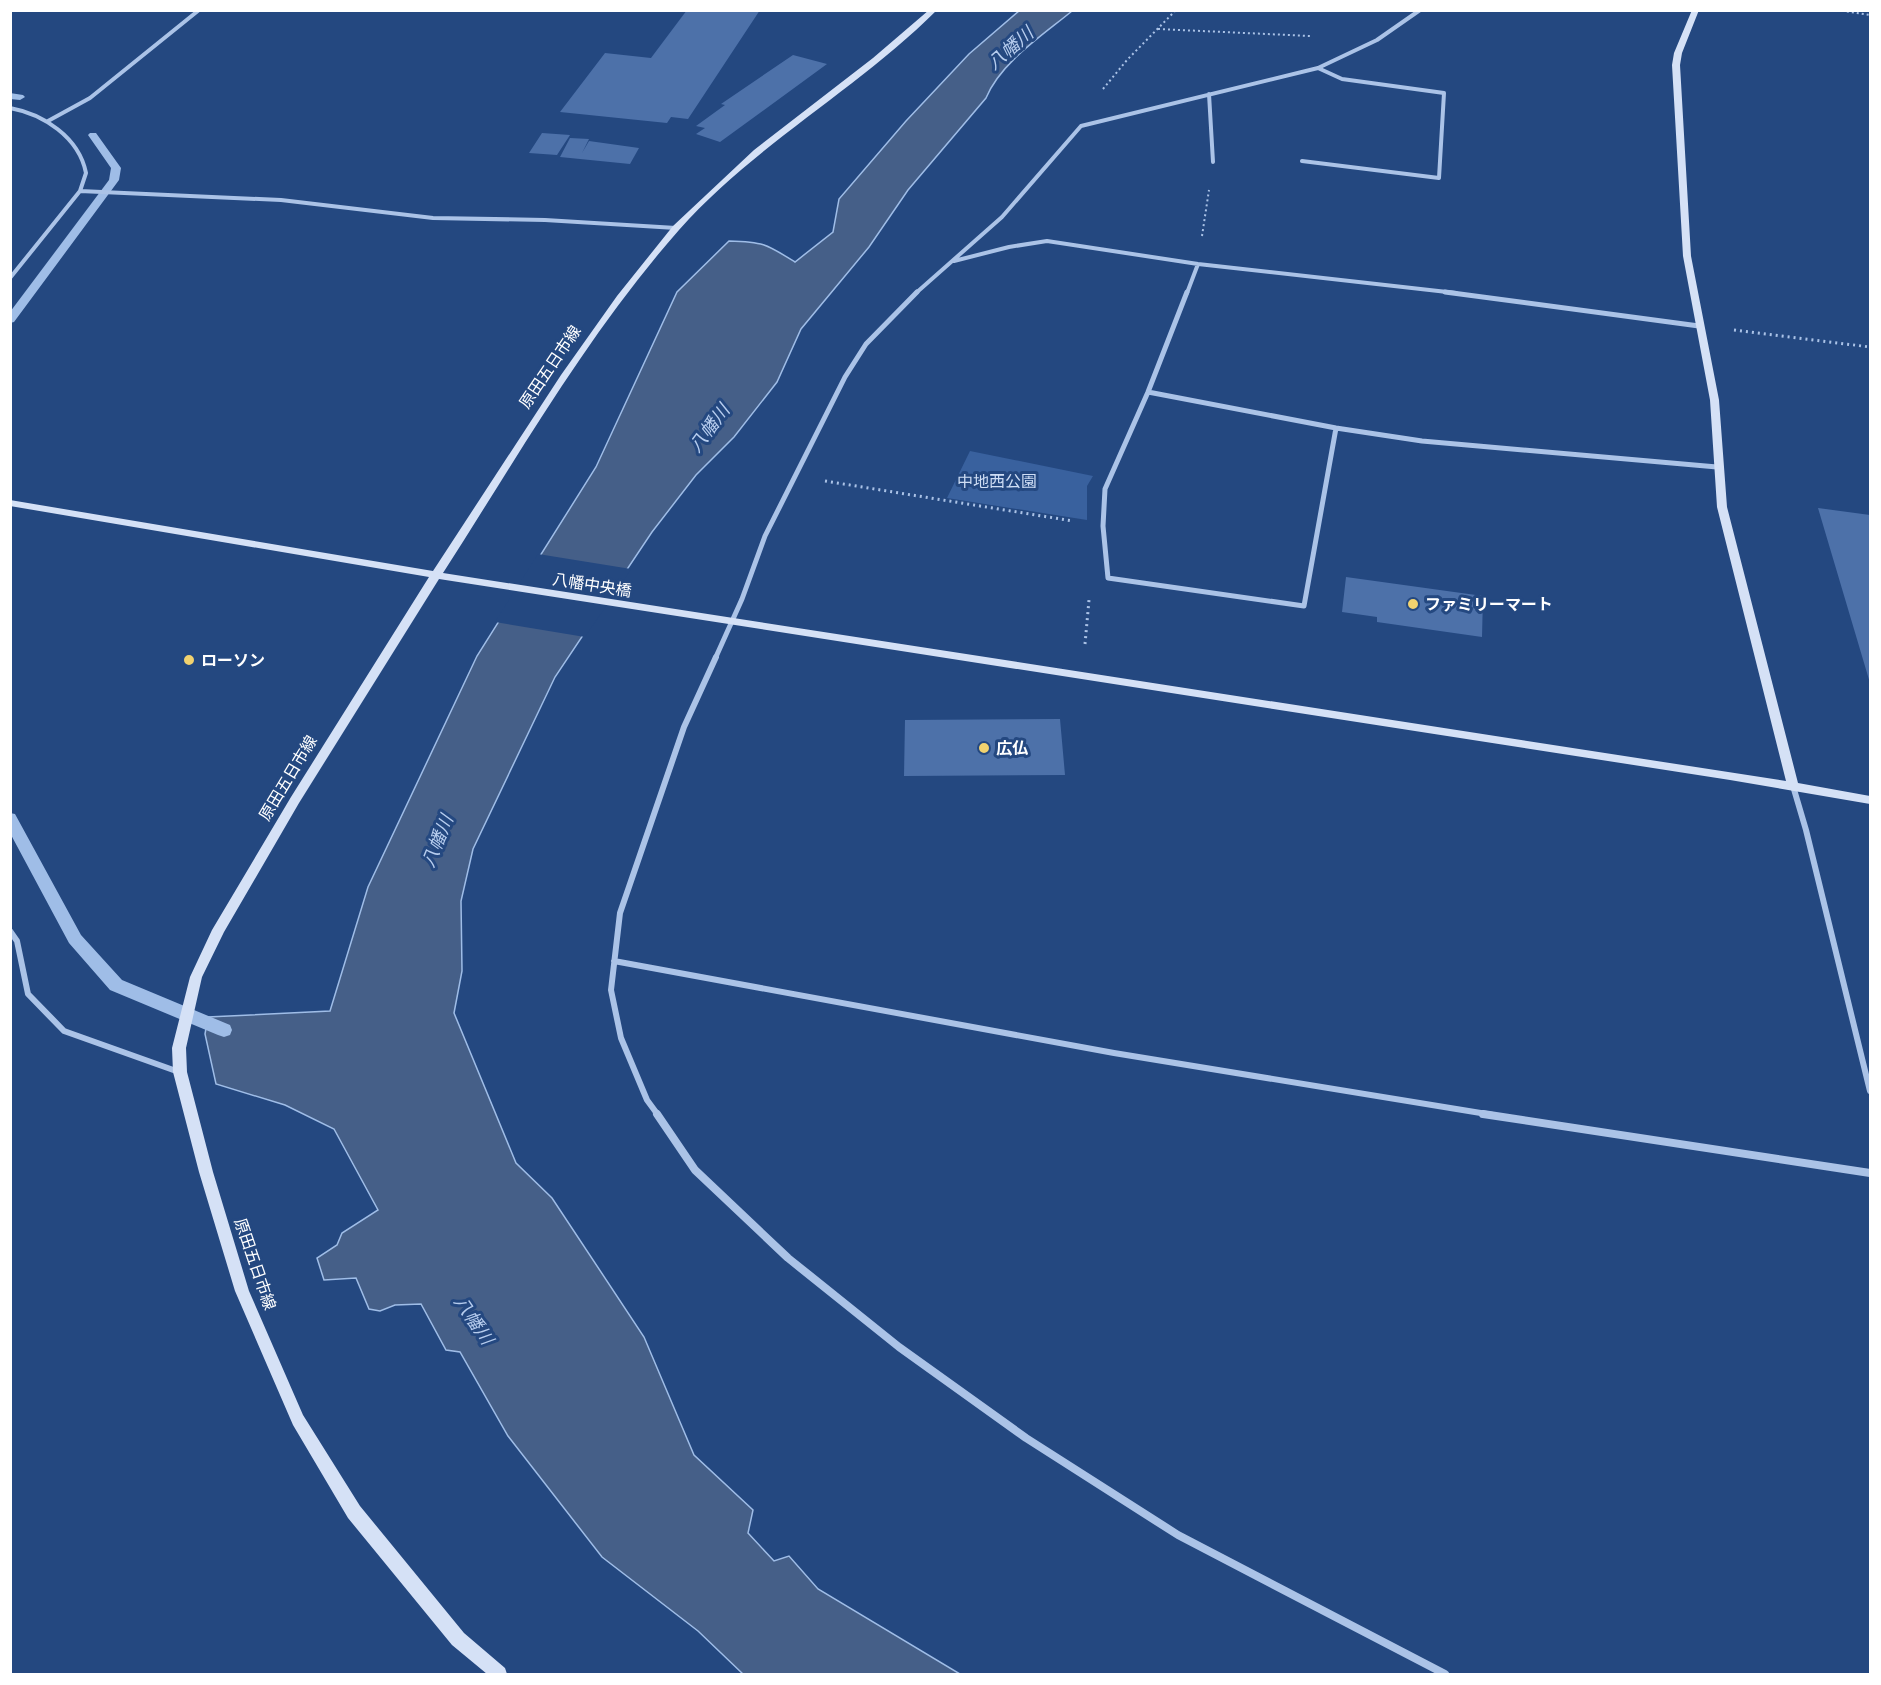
<svg xmlns="http://www.w3.org/2000/svg" width="1881" height="1685" font-family="'Roboto Condensed','Noto Sans JP',sans-serif">
<rect width="100%" height="100%" fill="#244880"/>
<path fill="#39619e" d="M970,451l123,25 -6,10v34l-140,-22z"/>
<path fill="#455f88" stroke="#9fbde7" stroke-width="1.5" d="M1019,11h53c-29,24 -71,51 -86,87l-78,92 -39,57 -68,82 -24,53 -43,55 -38,38 -44,57 -97,145 -82,172 -12,52 1,70 -8,42 62,150 36,35 92,139 50,118 59,55 -5,23 26,28 15,-5 29,33 142,85h-217l-45,-43 -96,-74 -94,-121 -48,-84 -14,-2 -25,-46 -26,1 -15,6 -11,-2 -13,-31 -32,2 -7,-22 20,-13 5,-12 36,-23 -44,-81 -49,-24 -69,-21 -11,-50 3,-17 122,-6 38,-124 109,-231 119,-189 81,-175 52,-51c35,1 37,3 66,21l38,-30 6,-33 67,-78 63,-67z"/>
<path fill="#244880" d="M538,554l93,15 -46,68 -90,-15z"/>
<g fill="none" stroke-linecap="round" stroke-linejoin="round">
<path fill="#9fbde7" fill-rule="evenodd" d="M10,93l13,2 2,2 -5,3 -10,-1z
M90,133h6l25,35 -2,12 -105,142 -4,1v-11l99,-132 2,-12 -23,-33z
M10,813l5,1 66,121 41,45 108,45 2,5 -2,5 -6,2 -6,-2 -108,-45 -41,-47 -59,-110z"/>
</g>
<path fill="#4d71a9" d="M687,10h73l-72,109 -17,-2 -4,6 -107,-11 45,-59 46,5z
M793,55l34,9 -107,78 -24,-8 9,-6 -9,-2 29,-21 -4,-1z
M542,133l28,2 -13,20 -28,-2z
M570,138l19,1 -7,14 7,-12 50,7 -9,16 -70,-7z
M1818,508l52,7v168z
M1346,577l137,19 -1,41 -105,-15v-5l-35,-5z
M1060,719l5,56 -161,1 1,-56z"/>
<g fill="none" stroke-linecap="round" stroke-linejoin="round">
<path stroke="#abc3e7" stroke-width="2" stroke-dasharray="2 3" stroke-linecap="butt" d="M1837,10l33,5
M1158,29l152,7
M1103,89l24,-29 49,-50
M1202,236l7,-46"/>
<path stroke="#abc3e7" stroke-width="3" stroke-dasharray="2 4" stroke-linecap="butt" d="M1734,330l136,17
M825,481l248,40
M1085,644l4,-44"/>
<path stroke="#abc3e7" stroke-width="4" d="M1209,94l4,68
M10,108c33,6 69,29 76,65l-6,18 -70,87
M48,121l42,-23 109,-88
M1302,161l137,17 5,-85 -102,-14 -24,-11
M80,191l201,9 152,18 112,2 131,8
M954,261l55,-14 38,-6 151,23 258,29
M916,293l86,-76 79,-91 237,-58 59,-28 43,-30
M1187,293l11,-29"/>
<path stroke="#abc3e7" stroke-width="5" d="M1187,292l-39,100 -43,97 -2,37 5,52 196,28 32,-178
M1445,292l254,34
M1148,392l188,36 86,13 295,26
M715,659l27,-60 23,-63 80,-159 21,-33 51,-52"/>
<path stroke="#abc3e7" stroke-width="6" d="M1793,786l13,44 64,261
M10,931l7,10 11,53 36,37 115,41
M614,961l500,92 379,62
M658,1115l-11,-15 -26,-62 -10,-48 9,-77 64,-186 32,-70"/>
<path stroke="#abc3e7" stroke-width="8" d="M657,1114l38,56 93,88 111,89 127,91 152,97 267,139
M1483,1114l387,59"/>
<path fill="#d5e1f6" fill-rule="evenodd" d="M929,10h8c-80,80 -183,135 -258,220 -91,103 -162,228 -236,343l1343,208 -69,-274 -7,-107 -27,-144 -11,-191 2,-12 18,-43h7l-17,43 -2,12 11,191 28,144 8,107 71,276 72,13v8l-140,-24 -1291,-201 -140,224 -75,129 -22,45 -16,71 1,24 26,100 36,119 54,124 57,91 104,127 41,35 2,6h-20l-35,-29 -104,-127 -55,-93 -58,-134 -36,-119 -26,-100 -1,-24 18,-71 22,-47 79,-133 138,-220 -419,-71v-6l423,71 128,-196 56,-79 56,-70 81,-76 119,-92z"/>
</g>
<g fill="#f1d26f" stroke="#244880" stroke-width="2">
<circle cx="1413" cy="604" r="6"/>
<circle cx="189" cy="660" r="6"/>
<circle cx="984" cy="748" r="6"/>
</g>
<g text-anchor="middle" dominant-baseline="central" stroke-width="6" stroke-linejoin="round" paint-order="stroke">
<g font-size="16" fill="#fff" stroke="#244880">
<text transform="translate(550 367) rotate(-56)">原田五日市線</text>
<text transform="translate(592 585) rotate(9)">八幡中央橋</text>
<text transform="translate(288 778) rotate(-59)">原田五日市線</text>
<text transform="translate(255 1264) rotate(71)">原田五日市線</text>
</g>
<g font-size="16" fill="#cfdef5" stroke="#244880">
<text x="997" y="481">中地西公園</text>
</g>
<g font-size="16" font-weight="bold" fill="#fff" stroke="#244880" text-anchor="start">
<text x="1425" y="604">ファミリーマート</text>
<text x="201" y="660">ローソン</text>
<text x="996" y="748">広仏</text>
</g>
<g font-size="18" font-style="italic" fill="#b7cdee" stroke="#244880">
<text transform="translate(1010 48) rotate(-41)">八幡川</text>
<text transform="translate(709 428) rotate(-53)">八幡川</text>
<text transform="translate(437 841) rotate(-68)">八幡川</text>
<text transform="translate(474 1320) rotate(56)">八幡川</text>
</g>
</g>
<rect width="1881" height="1685" fill="none" stroke="#ffffff" stroke-width="24"/>
</svg>
